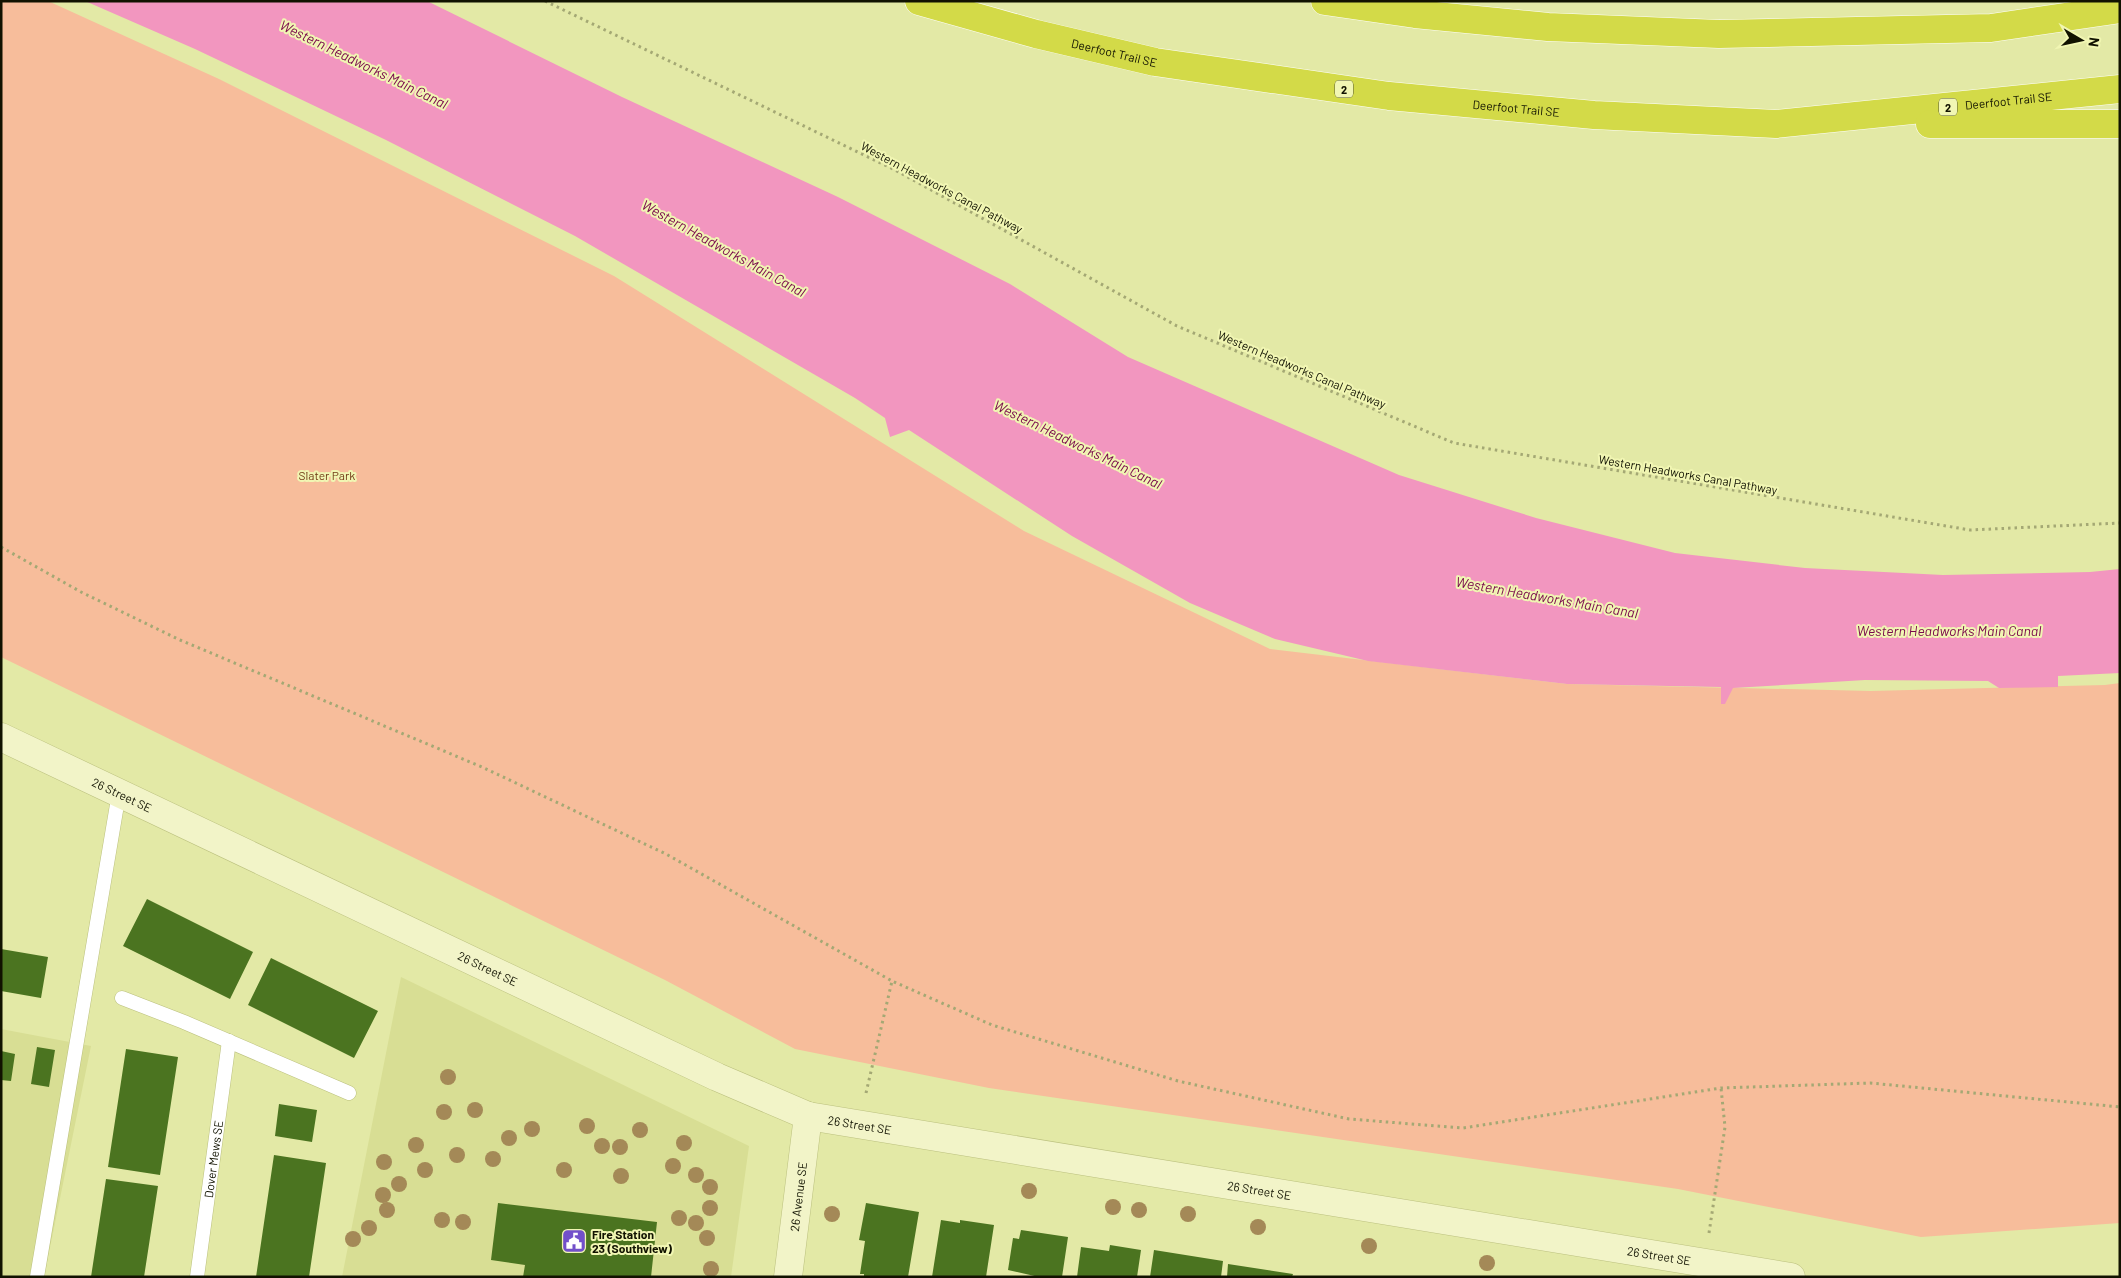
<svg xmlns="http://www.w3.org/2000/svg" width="2121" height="1278" font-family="Barlow,sans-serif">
<rect width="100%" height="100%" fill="#e3e9a6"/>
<path fill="#d8de94" d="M401,977l348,169 -18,131h-389z
M1,1029l90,17 -47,231h-43z"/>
<path fill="#f7bd9b" d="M1,1h47l171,78 395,197 410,255 246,118 297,35 304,7 234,-6 15,-2v540l-199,14 -243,-48 -689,-101 -194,-39 -130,-69 -664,-323z"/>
<path fill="#f296bf" d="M85,1h342l195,96 216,100 172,87 118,73 271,118 137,43 139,35 130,15 138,7 147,-3 30,-3v104l-62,3v11l-59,1 -11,-7 -123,-1 -132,8 -8,16h-4v-17l-154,-3 -199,-23 -93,-22 -85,-36 -118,-67 -163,-106 -19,7 -5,-19 -30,-20 -280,-162 -189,-96 -191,-91z"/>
<path fill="#4b7420" d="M147,899l106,53 -23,47 -107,-53z
M1,949l47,8 -7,41 -40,-7z
M271,958l107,53 -24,47 -106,-53z
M37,1047l18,3 -6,37 -18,-3z
M126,1049l52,8 -18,118 -52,-8z
M1,1051l14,3 -4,27 -10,-1z
M279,1104l38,6 -5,32 -37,-6z
M274,1155l52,8 -17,114h-53z
M106,1179l52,7 -14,91h-53z
M498,1203l159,19 -6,55h-128l2,-12 -34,-5z
M866,1203l53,9 -11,65h-44v-3h-4l5,-33 -6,-1z
M941,1220l19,3v-3l34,5 -8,52h-54z
M1021,1230l47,7 -6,40h-23l-31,-7 5,-32 6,1z
M1110,1245l31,5 -4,27h-60l4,-30 28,4z
M1154,1250l69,11 -2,16h-71z
M1228,1264l65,10 -1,3h-65z"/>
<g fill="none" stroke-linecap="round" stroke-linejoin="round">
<defs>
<g id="lane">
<path d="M122,998l62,24 165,71"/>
<path d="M37,1277l82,-484"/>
<path id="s1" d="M197,1277l32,-236"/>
</g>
<g id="secondary">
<path id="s2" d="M1,737l716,340 91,39 983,161"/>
<path id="s3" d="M788,1277l20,-161"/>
</g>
<g id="highway">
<path id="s4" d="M919,1l117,33 119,28 234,34 205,19 182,9 344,-35"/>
<path d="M1325,1l90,13 133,13 171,7 272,-6 129,-19"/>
<path d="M1930,124h190"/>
</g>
</defs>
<use href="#lane" stroke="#bbc07e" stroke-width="15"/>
<use href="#secondary" stroke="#bbc07e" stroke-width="29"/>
<use href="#highway" stroke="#fff" stroke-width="29"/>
<path stroke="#a4a874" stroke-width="3" stroke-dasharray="2.5 4" stroke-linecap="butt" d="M545,1l350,169 282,156 277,117 516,87 150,-7
M1,547l80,45 99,48 302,127 184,87 226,127
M866,1093l26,-112 100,44 186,56 171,38 114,9 258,-40 149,-5 250,24
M1709,1233l16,-106 -4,-39"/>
<use href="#lane" stroke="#fff" stroke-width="14"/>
<use href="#secondary" stroke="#f2f4c8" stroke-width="28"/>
<use href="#highway" stroke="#d3da48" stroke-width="28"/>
</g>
<g fill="#a48957">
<circle cx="448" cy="1077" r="8"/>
<circle cx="475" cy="1110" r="8"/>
<circle cx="444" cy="1112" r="8"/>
<circle cx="587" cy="1126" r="8"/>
<circle cx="532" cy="1129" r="8"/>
<circle cx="640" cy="1130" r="8"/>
<circle cx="509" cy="1138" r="8"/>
<circle cx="684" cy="1143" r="8"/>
<circle cx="416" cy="1145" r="8"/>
<circle cx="602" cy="1146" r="8"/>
<circle cx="620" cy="1147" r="8"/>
<circle cx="457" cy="1155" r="8"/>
<circle cx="493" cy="1159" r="8"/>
<circle cx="384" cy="1162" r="8"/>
<circle cx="673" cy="1166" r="8"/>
<circle cx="425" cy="1170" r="8"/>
<circle cx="564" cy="1170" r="8"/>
<circle cx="696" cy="1175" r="8"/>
<circle cx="621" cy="1176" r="8"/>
<circle cx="399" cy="1184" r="8"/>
<circle cx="710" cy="1187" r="8"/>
<circle cx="1029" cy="1191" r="8"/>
<circle cx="383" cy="1195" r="8"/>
<circle cx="1113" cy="1207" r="8"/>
<circle cx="710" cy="1208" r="8"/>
<circle cx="387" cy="1210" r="8"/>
<circle cx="1139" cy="1210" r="8"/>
<circle cx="832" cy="1214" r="8"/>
<circle cx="1188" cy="1214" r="8"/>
<circle cx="679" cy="1218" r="8"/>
<circle cx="442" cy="1220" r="8"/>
<circle cx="463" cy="1222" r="8"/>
<circle cx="696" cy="1223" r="8"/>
<circle cx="1258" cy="1227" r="8"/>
<circle cx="369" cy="1228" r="8"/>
<circle cx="707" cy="1238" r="8"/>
<circle cx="353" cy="1239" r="8"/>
<circle cx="1369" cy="1246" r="8"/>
<circle cx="1487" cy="1263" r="8"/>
<circle cx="711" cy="1269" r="8"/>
</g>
<defs>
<symbol id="civic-square" viewBox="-11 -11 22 22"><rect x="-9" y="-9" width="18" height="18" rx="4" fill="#7250ca" stroke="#f1f6b3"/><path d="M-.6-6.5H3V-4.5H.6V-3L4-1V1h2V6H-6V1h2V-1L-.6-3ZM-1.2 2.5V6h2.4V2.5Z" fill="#fff"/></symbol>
</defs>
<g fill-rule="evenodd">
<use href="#civic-square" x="560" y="1227" width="28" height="28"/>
</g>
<g text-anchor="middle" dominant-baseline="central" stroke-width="4" stroke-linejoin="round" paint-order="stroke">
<g fill="#f1f6b3" stroke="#545636" stroke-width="1">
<rect x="1335" y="80.5" width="18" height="17" rx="4"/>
<rect x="1939" y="98.5" width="18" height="17" rx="4"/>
</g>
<g font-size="11" font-weight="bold" fill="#111200">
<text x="1344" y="89">2</text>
<text x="1948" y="107">2</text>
</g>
<g font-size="12" fill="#111200" stroke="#f1f6b3">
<text stroke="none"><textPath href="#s4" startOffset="202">Deerfoot Trail SE</textPath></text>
<text stroke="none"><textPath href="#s4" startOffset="1102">Deerfoot Trail SE</textPath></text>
<text stroke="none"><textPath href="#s4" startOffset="608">Deerfoot Trail SE</textPath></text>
<text transform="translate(942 187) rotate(28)">Western Headworks Canal Pathway</text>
<text transform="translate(1302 369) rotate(23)">Western Headworks Canal Pathway</text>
<text transform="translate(1688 474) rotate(10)">Western Headworks Canal Pathway</text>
<text stroke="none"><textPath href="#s2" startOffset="134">26 Street SE</textPath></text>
<text stroke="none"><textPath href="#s2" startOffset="539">26 Street SE</textPath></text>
<text stroke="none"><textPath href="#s2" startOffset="944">26 Street SE</textPath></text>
<text stroke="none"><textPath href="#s1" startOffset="119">Dover Mews SE</textPath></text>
<text stroke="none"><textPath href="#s2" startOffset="1349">26 Street SE</textPath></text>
<text stroke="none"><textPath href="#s3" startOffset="81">26 Avenue SE</textPath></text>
<text stroke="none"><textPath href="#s2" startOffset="1754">26 Street SE</textPath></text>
</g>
<g font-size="12" fill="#713b16" stroke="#f1f6b3">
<text x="327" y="475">Slater Park</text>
</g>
<g font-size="12" font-weight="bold" fill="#111200" stroke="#f1f6b3" text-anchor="start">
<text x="592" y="1234">Fire Station<tspan x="592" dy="14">23 (Southview)</tspan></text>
</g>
<g font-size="14" font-style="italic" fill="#79094c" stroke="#f1f6b3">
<text transform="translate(364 64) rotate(26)">Western Headworks Main Canal</text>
<text transform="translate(724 248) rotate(29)">Western Headworks Main Canal</text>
<text transform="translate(1078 444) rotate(26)">Western Headworks Main Canal</text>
<text transform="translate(1547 597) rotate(10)">Western Headworks Main Canal</text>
<text x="1949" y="630">Western Headworks Main Canal</text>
</g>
</g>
<rect width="2121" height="1278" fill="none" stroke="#111200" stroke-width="5"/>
<g transform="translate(2081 40) rotate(99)" stroke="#f1f6b3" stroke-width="4" paint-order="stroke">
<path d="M0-4L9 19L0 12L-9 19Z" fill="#111200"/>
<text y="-8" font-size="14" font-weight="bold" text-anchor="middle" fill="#111200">N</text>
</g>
</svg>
